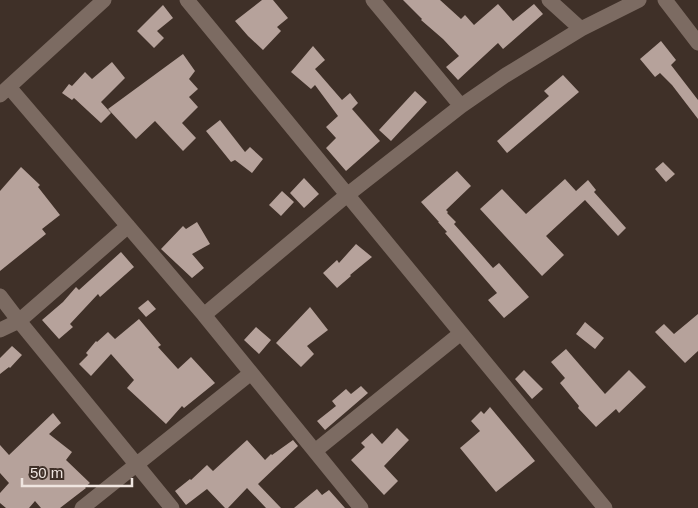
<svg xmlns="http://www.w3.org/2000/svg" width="698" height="508" font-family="Arial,sans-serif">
<rect width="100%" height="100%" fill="#3f3028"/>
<path fill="#b6a29b" d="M262,0h11l15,18 -11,9 4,4 -18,19 -15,-14 -13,-15z
M403,0h37l21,19 4,-4 9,10 24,-21 15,17 21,-17 9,10 -40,35 -5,-6 -40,37 -12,-13 13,-11 -16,-17 -22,-19 1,-1z
M163,5l10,13 -16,13 7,7 -10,10 -17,-17z
M661,41l15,19 -5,5 27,35v19l-26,-34 -12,-12 -5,4 -15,-18z
M313,46l12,14 -10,9 27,31 8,-7 8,10 -6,6 28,32 -34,30 -20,-23 10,-10 -10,-11 12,-11 -23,-31 -4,4 -20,-17z
M183,54l12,17 -6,8 9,10 -9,8 9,10 -16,16 14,15 -13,13 -28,-30 -19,18 -28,-30z
M112,62l13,16 -24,24 10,11 -10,10 -27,-25 -2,2 -10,-7 7,-9 3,2 13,-14 7,7z
M563,75l16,17 -72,61 -10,-12 52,-45 -5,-5z
M415,91l12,11 -36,39 -12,-11z
M220,120l25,32 5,-5 13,12 -11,14 -17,-13 -4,2 -25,-31z
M663,162l12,12 -9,8 -11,-13z
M21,167l19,18 -2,2 22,28 -18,14 4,5 -46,37v-80z
M457,171l14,15 -25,24 2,2 -1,1 9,9 -2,2 39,44 6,-5 30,34 -25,21 -16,-18 9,-7 -52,-60 2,-1 -9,-10h1l-18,-20z
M304,178l15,16 -15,14 -14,-15z
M565,179l11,12 12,-11 8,10 -2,2 32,36 -8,8 -33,-36 -39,36 18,19 -22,21 -62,-67 22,-20 24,25z
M282,191l12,11 -13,14 -12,-11z
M197,222l13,22 -18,10 12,14 -12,10 -31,-29 22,-23 3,3z
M356,244l16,13 -22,18 1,1 -14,12 -14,-15 14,-13 2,3z
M121,252l13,15 -34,30 -2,-3 -28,30 3,3 -14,12 -17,-19 21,-18 13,-15 3,3z
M148,300l8,9 -10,8 -8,-9z
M310,307l18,23 -21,16 7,8 -13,13 -25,-24z
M698,314v37l-13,12 -30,-31 9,-8 10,10z
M139,319l22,26 -3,2 20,22 13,-12 24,26 -31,25 -2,-2 -16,18 -39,-36 7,-8 -23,-26 -20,22 -12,-12 9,-9 -2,-2 10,-12 1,1 11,-10 7,7z
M585,322l19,16 -9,11 -19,-15z
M256,327l15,13 -12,14 -15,-14z
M12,346l10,9 -12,13 -1,-1 -9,7v-16z
M566,349l39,45 24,-24 17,17 -27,26 -3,-4 -20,18 -18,-19 1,-2 -19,-23 5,-5 -14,-16z
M524,370l19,19 -11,10 -17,-20z
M361,386l7,7 -43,37 -8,-9 19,-15 -4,-5 14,-12 5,5z
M490,407l45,54 -39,31 -36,-44 20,-17 -9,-10 10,-10 3,3z
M53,413l8,10 -12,11 23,18 -6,8 24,23 -5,4 1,1 -26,20h-19l-6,-7 -6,7h-23l-6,-5v-10l9,-10 -9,-10v-28l9,10z
M397,428l12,12 -25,26 14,15 -14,14 -33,-35 14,-13 -4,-4 11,-10 10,11z
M247,440l18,20 6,-6 1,1 21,-15 5,6 -40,38 23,24h-15l-19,-20 -19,20h-3l-18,-19 -21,16 -11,-14 15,-12 1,1 16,-15 6,6z
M317,489l5,6 7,-5 16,18h-51z"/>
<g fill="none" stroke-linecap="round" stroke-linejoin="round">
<path stroke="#7c6b62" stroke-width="15" d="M187,0l418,508
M373,0l88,106
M549,0l32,29
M665,0l33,43
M9,87l195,228 157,193
M0,95l104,-95
M0,296l19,25 153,187
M204,315l143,-120 114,-89 45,-31 75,-46 58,-29
M0,330l19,-9 109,-95
M315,451l146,-118
M82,508l169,-135"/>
</g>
<path d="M22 478v8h110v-8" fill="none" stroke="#efe5e0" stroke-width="2.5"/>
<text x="30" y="478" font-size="15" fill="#efe5e0" stroke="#3f3028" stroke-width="4" paint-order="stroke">50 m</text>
</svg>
